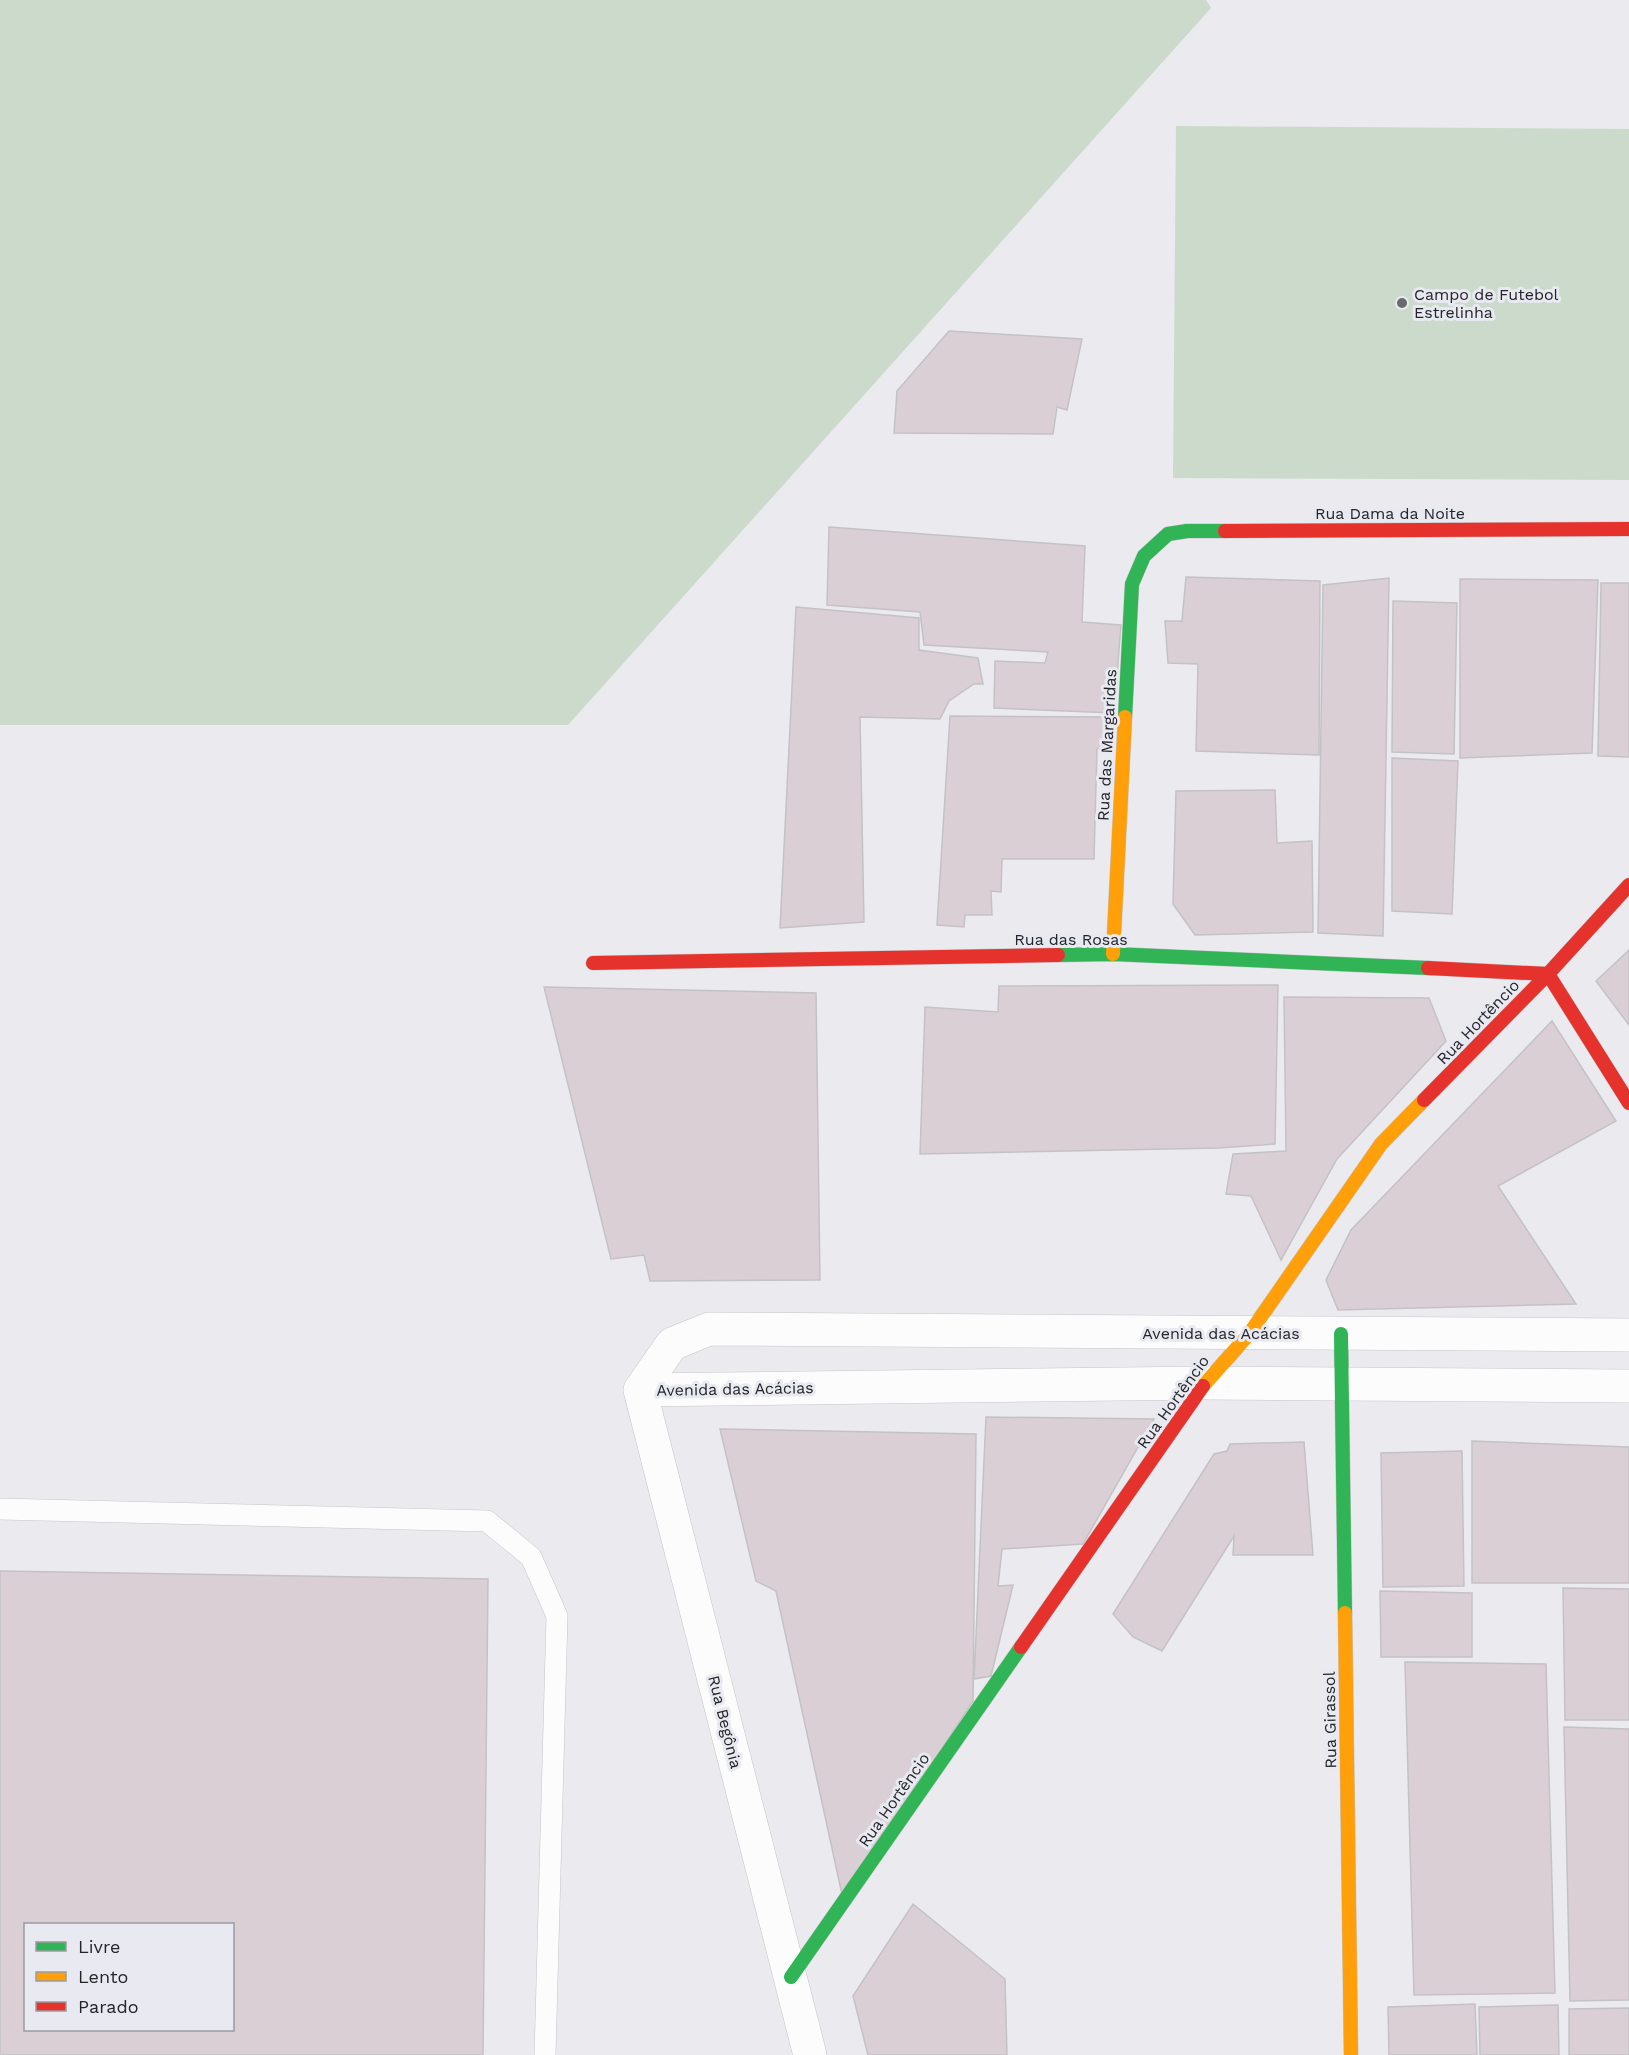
<svg xmlns="http://www.w3.org/2000/svg" width="1629" height="2055" font-family="'Work Sans',sans-serif">
<rect width="100%" height="100%" fill="#eaeaef"/>
<path fill="#ccdacb" d="M0,0h1206l5,8 -643,717h-568z
M1176,126l453,3v351l-456,-2z"/>
<path fill="#d9cfd5" stroke="#c4c2c5" stroke-width="1.5" fill-rule="evenodd" d="M949,331l133,8 -15,71 -10,-3 -4,27 -159,-1 3,-42z
M829,527l256,19 -3,76 39,3 -7,88 -120,-5 1,-47 50,2 3,-11 -124,-7 -4,-33 -93,-7z
M1186,577l134,4 -1,174 -123,-4 2,-87 -30,-1 -3,-42h17z
M1389,578l-6,358 -65,-3 5,-348z
M1460,579l138,1 -6,173 -132,5z
M1601,583h28v174l-31,-1z
M1393,601l64,2 -3,151 -62,-2z
M796,607l123,11v32l59,8 5,26h-9l-25,17 -9,18 -80,-2 4,205 -84,6z
M950,716l160,1 1,29 -14,3 -3,110h-92l-1,33 -10,-1 1,24h-27l-1,12 -27,-2z
M1392,758l66,3 -6,153 -60,-3z
M1275,790l2,53 35,-2 1,91 -118,3 -22,-31 3,-113z
M1629,950v75l-33,-44z
M1278,985l-3,159 -56,4 -299,6 5,-147 73,5 1,-26z
M544,987l272,6 4,287 -170,1 -6,-26 -33,4z
M1284,997l145,1 17,43 -109,118 -56,101 -30,-64 -25,-2 7,-40 53,-3z
M1552,1021l64,100 -118,65 78,118 -238,6 -12,-30 25,-50z
M986,1417l168,2 -71,125 -81,5 -4,37 15,-1 -22,91 -17,3z
M720,1429l256,5 -3,267 -130,198 -67,-308 -20,-10z
M1472,1441l157,6v136h-157z
M1304,1442l9,113h-80l1,-19 -72,115 -29,-14 -20,-23 101,-160 13,-3 3,-7z
M1462,1451l2,135 -81,1 -2,-134z
M0,1571l488,8 -5,476h-483zM26,1924h206v106h-206z
M1563,1588l66,1v131h-64z
M1380,1591l92,2v64h-91z
M1405,1662l141,2 9,329 -141,2z
M1564,1727l65,2v271l-59,1z
M913,1904l92,75 2,76h-139l-15,-59z
M1475,2004l2,51h-88l-1,-48z
M1558,2005l1,50h-79l-1,-48z
M1629,2008v47h-60v-46z"/>
<g fill="none" stroke-linecap="round" stroke-linejoin="round">
<defs>
<path id="lane" d="M0,1509l487,12 44,36 26,59 -12,439"/>
<path id="street" d="M640,1390l32,-46 37,-15 920,6
M640,1390l565,-7 424,3
M640,1390l170,665"/>
<path id="fast" d="M1125,717l7,-133 12,-28 24,-22 19,-3h38
M1058,955l55,-1 315,14
M1341,1334l4,279
M791,1977l230,-330"/>
<path id="slow" d="M1113,954l12,-237
M1203,1386l46,-52 132,-190 43,-44
M1345,1613l6,442"/>
<path id="jam" d="M1225,531l404,-2
M593,963l465,-8
M1428,968l120,6 81,129
M1424,1100l124,-126 81,-89
M1021,1647l182,-261"/>
</defs>
<use href="#lane" stroke="#c6c6ca" stroke-width="22"/>
<use href="#street" stroke="#c6c6ca" stroke-width="34"/>
<use href="#fast" stroke="#c6c6ca" stroke-width="15"/>
<use href="#slow" stroke="#c6c6ca" stroke-width="15"/>
<use href="#jam" stroke="#c6c6ca" stroke-width="15"/>
<use href="#lane" stroke="#fcfcfd" stroke-width="21"/>
<use href="#street" stroke="#fcfcfd" stroke-width="33"/>
<use href="#fast" stroke="#30b455" stroke-width="14"/>
<use href="#slow" stroke="#ff9f0a" stroke-width="14"/>
<use href="#jam" stroke="#e5322d" stroke-width="14"/>
</g>
<circle fill="#696a6e" stroke="#e8e9f1" stroke-width="2" cx="1402" cy="303" r="6"/>
<g text-anchor="middle" dominant-baseline="central" stroke-width="6" stroke-linejoin="round" paint-order="stroke">
<g font-size="16" fill="#242528" stroke="#e8e9f1" text-anchor="start">
<text x="1414" y="294">Campo de Futebol<tspan x="1414" dy="18">Estrelinha</tspan></text>
</g>
<g font-size="16" fill="#242528" stroke="#e8e9f1">
<text x="1390" y="513">Rua Dama da Noite</text>
<text transform="translate(1107 745) rotate(-87)">Rua das Margaridas</text>
<text x="1071" y="939">Rua das Rosas</text>
<text transform="translate(1478 1022) rotate(-46)">Rua Hortêncio</text>
<text x="1221" y="1333">Avenida das Acácias</text>
<text transform="translate(735 1389) rotate(-1)">Avenida das Acácias</text>
<text transform="translate(1173 1402) rotate(-54)">Rua Hortêncio</text>
<text transform="translate(1330 1720) rotate(-91)">Rua Girassol</text>
<text transform="translate(725 1722) rotate(76)">Rua Begônia</text>
<text transform="translate(894 1800) rotate(-55)">Rua Hortêncio</text>
</g>
</g>
<rect x="24" y="1923" width="210" height="108" fill="#e8e9f1" stroke="#9a9ba1" stroke-width="1.5"/>
<rect x="36" y="1942" width="30" height="9" fill="#30b455" stroke="#9a9ba1" stroke-width="1.5"/>
<text x="78" y="1953" font-size="18" fill="#242528">Livre</text>
<rect x="36" y="1972" width="30" height="9" fill="#ff9f0a" stroke="#9a9ba1" stroke-width="1.5"/>
<text x="78" y="1983" font-size="18" fill="#242528">Lento</text>
<rect x="36" y="2002" width="30" height="9" fill="#e5322d" stroke="#9a9ba1" stroke-width="1.5"/>
<text x="78" y="2013" font-size="18" fill="#242528">Parado</text>
</svg>
